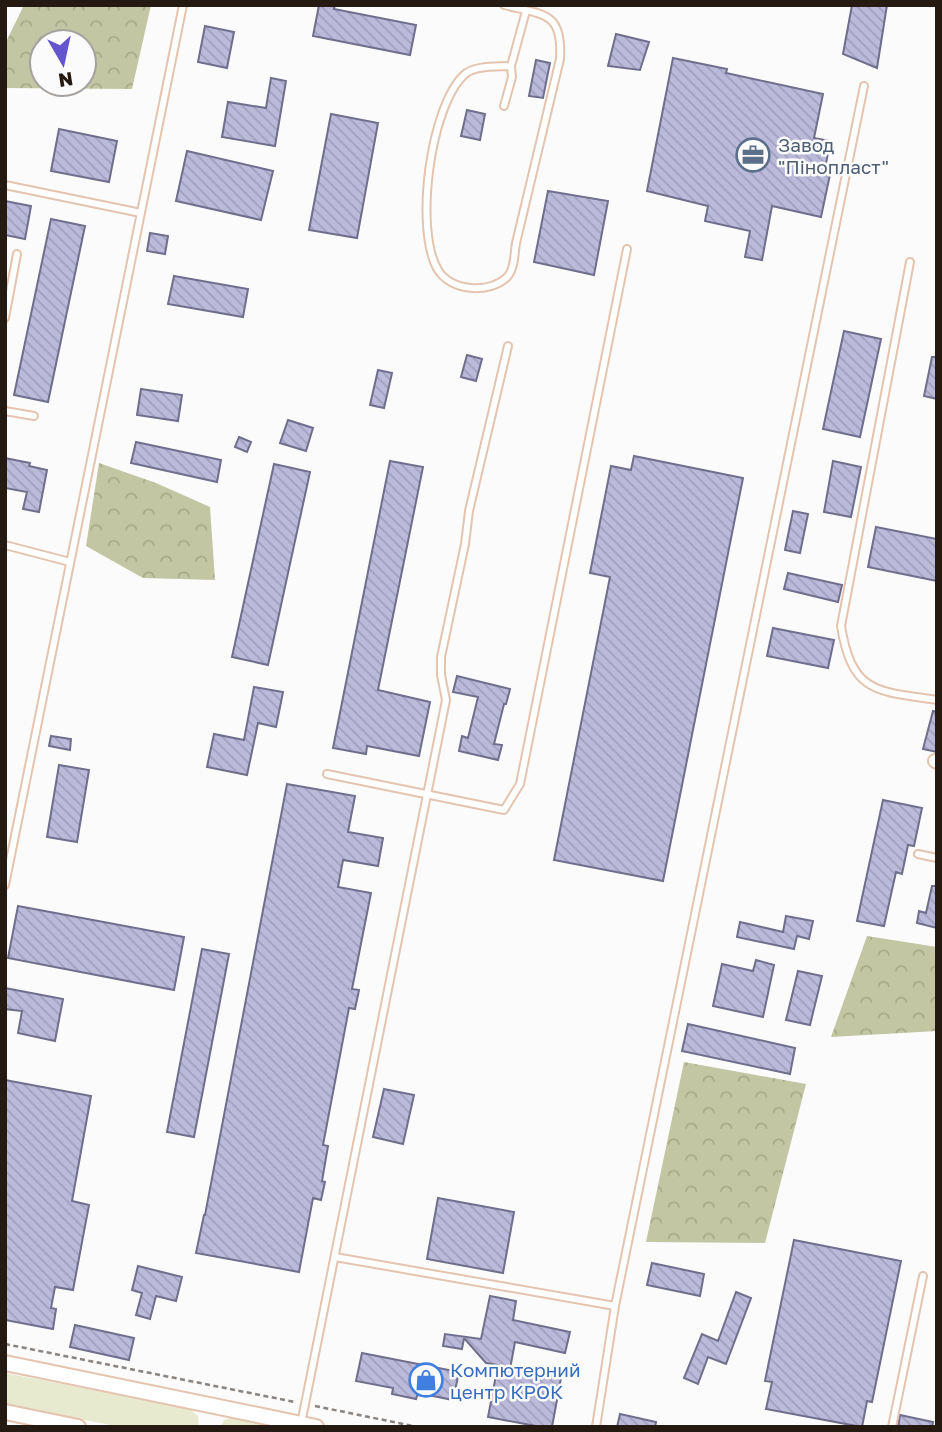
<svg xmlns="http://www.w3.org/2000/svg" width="942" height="1432" font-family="'Golos Text',sans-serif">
<defs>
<pattern id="forest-crowns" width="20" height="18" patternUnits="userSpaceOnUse" patternTransform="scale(1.75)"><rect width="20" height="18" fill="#c2c6a2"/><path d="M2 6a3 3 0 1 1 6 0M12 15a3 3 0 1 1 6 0" fill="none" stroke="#a7aa8a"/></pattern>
<pattern id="building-back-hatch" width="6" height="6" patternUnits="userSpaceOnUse" patternTransform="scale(1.75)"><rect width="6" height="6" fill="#bbbadb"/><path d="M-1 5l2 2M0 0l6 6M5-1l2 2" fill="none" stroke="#a19fbb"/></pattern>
</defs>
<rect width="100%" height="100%" fill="#fbfbfb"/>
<path fill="#e7eacf" d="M5,1373l185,36 8,7 1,11h-77l-117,-22z
M233,1417l49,10h-61l3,-7z"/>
<path fill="url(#forest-crowns)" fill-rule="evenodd" d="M24,5h127l-19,84 -127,-1v-44zM42,42h42v42h-42z
M99,463l57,20 54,24 5,73 -72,-2 -57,-32z
M867,936l70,11v84l-106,6z
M684,1062l122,22 -41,159 -119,-1z"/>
<path fill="url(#building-back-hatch)" stroke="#6f6e8c" stroke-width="2" d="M319,5h16l-1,4 82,16 -6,30 -97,-19z
M852,5h35l-10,63 -34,-14z
M205,26l29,6 -7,36 -29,-6z
M616,34l33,8 -9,28 -32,-4z
M673,58l54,11 -1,4 97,21 -9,44 16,3 -4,23 6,1 -11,52 -49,-11 -10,54 -17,-3 5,-26 -45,-10 3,-15 -61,-15z
M536,60l14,3 -7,35 -14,-2z
M271,78l15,3 -11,65 -53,-9 6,-35 38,6z
M467,110l18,4 -5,26 -19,-4z
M331,114l47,9 -21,115 -48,-8z
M59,129l58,12 -8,41 -58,-11z
M187,151l86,20 -12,49 -85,-19z
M548,191l60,10 -14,74 -60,-13z
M5,201l26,5 -6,33 -20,-4z
M51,219l34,7 -37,176 -34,-7z
M150,233l18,3 -3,18 -18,-3z
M174,276l74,13 -5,28 -75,-13z
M844,331l37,8 -21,98 -37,-8z
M467,355l15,4 -6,22 -15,-4z
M932,357h5v42l-13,-3z
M378,370l14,3 -8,35 -14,-3z
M141,389l41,6 -4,26 -41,-6z
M288,420l25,8 -7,23 -26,-8z
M239,437l12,5 -4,10 -12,-5z
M136,442l85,18 -4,22 -86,-19z
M634,456l109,22 -80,403 -109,-21 56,-283 -20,-4 21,-107 20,4z
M5,458l25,5 -1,3 18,4 -8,42 -16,-3 4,-17 -22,-4z
M390,461l33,6 -45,223 52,12 -11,54 -52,-10 -1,8 -33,-6z
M833,461l28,6 -10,50 -27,-5z
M274,464l36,8 -42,193 -36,-8z
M793,511l15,3 -8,39 -15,-3z
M876,527l61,12v42l-69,-14z
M788,573l54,12 -4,17 -54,-13z
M773,628l61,12 -6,28 -61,-12z
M457,676l53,13 -4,15h-2l-10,40 8,1 -4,15 -39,-9 3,-15 6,2 10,-41 -25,-5z
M254,687l29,5 -7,35 -18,-4 -11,52 -40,-8 7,-33 30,6z
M933,711l4,1v40l-14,-3z
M51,736l20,3 -1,11 -21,-4z
M59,765l30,5 -12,72 -30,-5z
M287,784l68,12 -7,36 35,6 -5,28 -35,-6 -5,27 33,6 -19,96 7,1 -4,19 -6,-1 -26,137 5,1 -6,35 3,1 -4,18 -8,-2 -14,74 -103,-19 8,-38h1z
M883,800l39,8 -8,38 -6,-1 -6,29 -6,-2 -12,54 -27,-5z
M932,886h5v42l-20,-5 2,-12 7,2z
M18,906l166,31 -10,53 -166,-32z
M786,916l27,5 -4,18 -12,-3 -3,13 -57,-12 3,-15 43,10z
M202,949l27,5 -35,183 -27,-5z
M756,960l18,5 -11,52 -50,-11 9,-42 31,7z
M798,971l24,5 -12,49 -24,-5z
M5,988l58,11 -8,42 -37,-8 4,-22 -17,-2z
M688,1024l107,24 -5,26 -108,-23z
M5,1080l86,16 -19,105 17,4 -16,85 -18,-3 -4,21 5,1 -3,20 -48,-9z
M384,1089l30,6 -11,49 -30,-7z
M438,1198l76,14 -11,61 -76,-14z
M794,1240l107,21 -29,141 -5,-1 -5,26 -96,-18 6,-27 -7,-1z
M652,1263l52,11 -4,22 -53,-11z
M138,1266l44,11 -6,24 -20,-5 -6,23 -14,-4 6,-22 -10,-3z
M736,1292l15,6 -25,66 -18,-7 -10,27 -14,-6 18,-44 16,7z
M490,1296l26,5 -3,19 57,12 -5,21 -50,-11 -5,27 51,9 -9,49h-11l-53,-10 10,-52 -12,-2 -22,-25 -2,11 -19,-3 2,-12 36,5z
M75,1325l59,13 -5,22 -59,-13z
M362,1353l97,19 -6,28 -35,-7 -2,6 -24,-5 1,-6 -37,-7z
M620,1414l36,8 -1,5h-38z
M900,1415l33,7 -1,5h-34z"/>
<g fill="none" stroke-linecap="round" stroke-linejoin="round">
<defs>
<path id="service" d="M511,66l15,-55
M504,106l8,-29 -1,-11c-14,1 -37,-1 -47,9 -34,32 -50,155 -26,195 13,21 50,24 68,8 9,-8 8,-24 10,-35l44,-184c3,-48 -17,-44 -56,-54
M5,185l136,28
M910,262l-69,364c11,68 36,65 96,74
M5,318l12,-64
M5,411l29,5
M5,545l65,17
M327,774l177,36 16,-26 107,-535
M918,854l19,4
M5,885l178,-880
M335,1257l280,49
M301,1424l145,-724 -5,-25v-18l24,-113 4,-33 39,-165
M596,1427l19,-121 249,-1220
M892,1427l31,-151"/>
<path id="minor" d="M935,761l2,1"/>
<path id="tertiary" d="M5,1363l311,64
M5,1412l73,15"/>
</defs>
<use href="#service" stroke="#e4c4af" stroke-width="10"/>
<use href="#minor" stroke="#e4c4af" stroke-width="16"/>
<use href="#tertiary" stroke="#e4c4af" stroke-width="18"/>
<path stroke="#8a8480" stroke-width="2.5" stroke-dasharray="5 3.5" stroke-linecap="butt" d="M5,1344l290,58
M315,1406l103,21"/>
<use href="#service" stroke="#fff" stroke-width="6"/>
<use href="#minor" stroke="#fff" stroke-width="12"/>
<use href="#tertiary" stroke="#fff" stroke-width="14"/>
</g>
<defs>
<symbol id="office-ring" viewBox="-11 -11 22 22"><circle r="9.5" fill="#fbfbfb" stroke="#5c6f8a" stroke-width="1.5"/><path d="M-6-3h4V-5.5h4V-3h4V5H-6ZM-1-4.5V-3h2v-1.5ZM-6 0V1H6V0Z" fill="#5c6f8a"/></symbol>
<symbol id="shop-ring" viewBox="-11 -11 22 22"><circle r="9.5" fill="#fbfbfb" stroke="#3f7fe0" stroke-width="1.5"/><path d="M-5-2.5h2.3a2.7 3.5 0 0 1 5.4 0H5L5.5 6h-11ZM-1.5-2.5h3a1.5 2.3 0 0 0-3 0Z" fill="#3f7fe0"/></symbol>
</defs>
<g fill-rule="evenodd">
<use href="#office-ring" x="734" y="136" width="38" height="38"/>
<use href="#shop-ring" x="407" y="1361" width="38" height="38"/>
</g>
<g text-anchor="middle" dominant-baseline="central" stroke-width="5" stroke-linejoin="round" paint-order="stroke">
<g font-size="19" fill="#4e5e75" stroke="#fbfbfb" text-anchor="start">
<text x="778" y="144">Завод<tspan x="778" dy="22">"Пінопласт"</tspan></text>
</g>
<g font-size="19" fill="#366cbe" stroke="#fbfbfb" text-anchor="start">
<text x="450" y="1369">Компютерний<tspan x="450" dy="22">центр КРОК</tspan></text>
</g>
</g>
<rect width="942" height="1432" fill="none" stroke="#251a12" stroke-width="14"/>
<g transform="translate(63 63) rotate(171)"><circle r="33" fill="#fbfbfb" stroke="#a5a19e" stroke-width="2"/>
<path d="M0-5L12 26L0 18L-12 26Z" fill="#6355ce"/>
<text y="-10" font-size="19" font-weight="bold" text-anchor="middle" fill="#251a12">N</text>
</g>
</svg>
